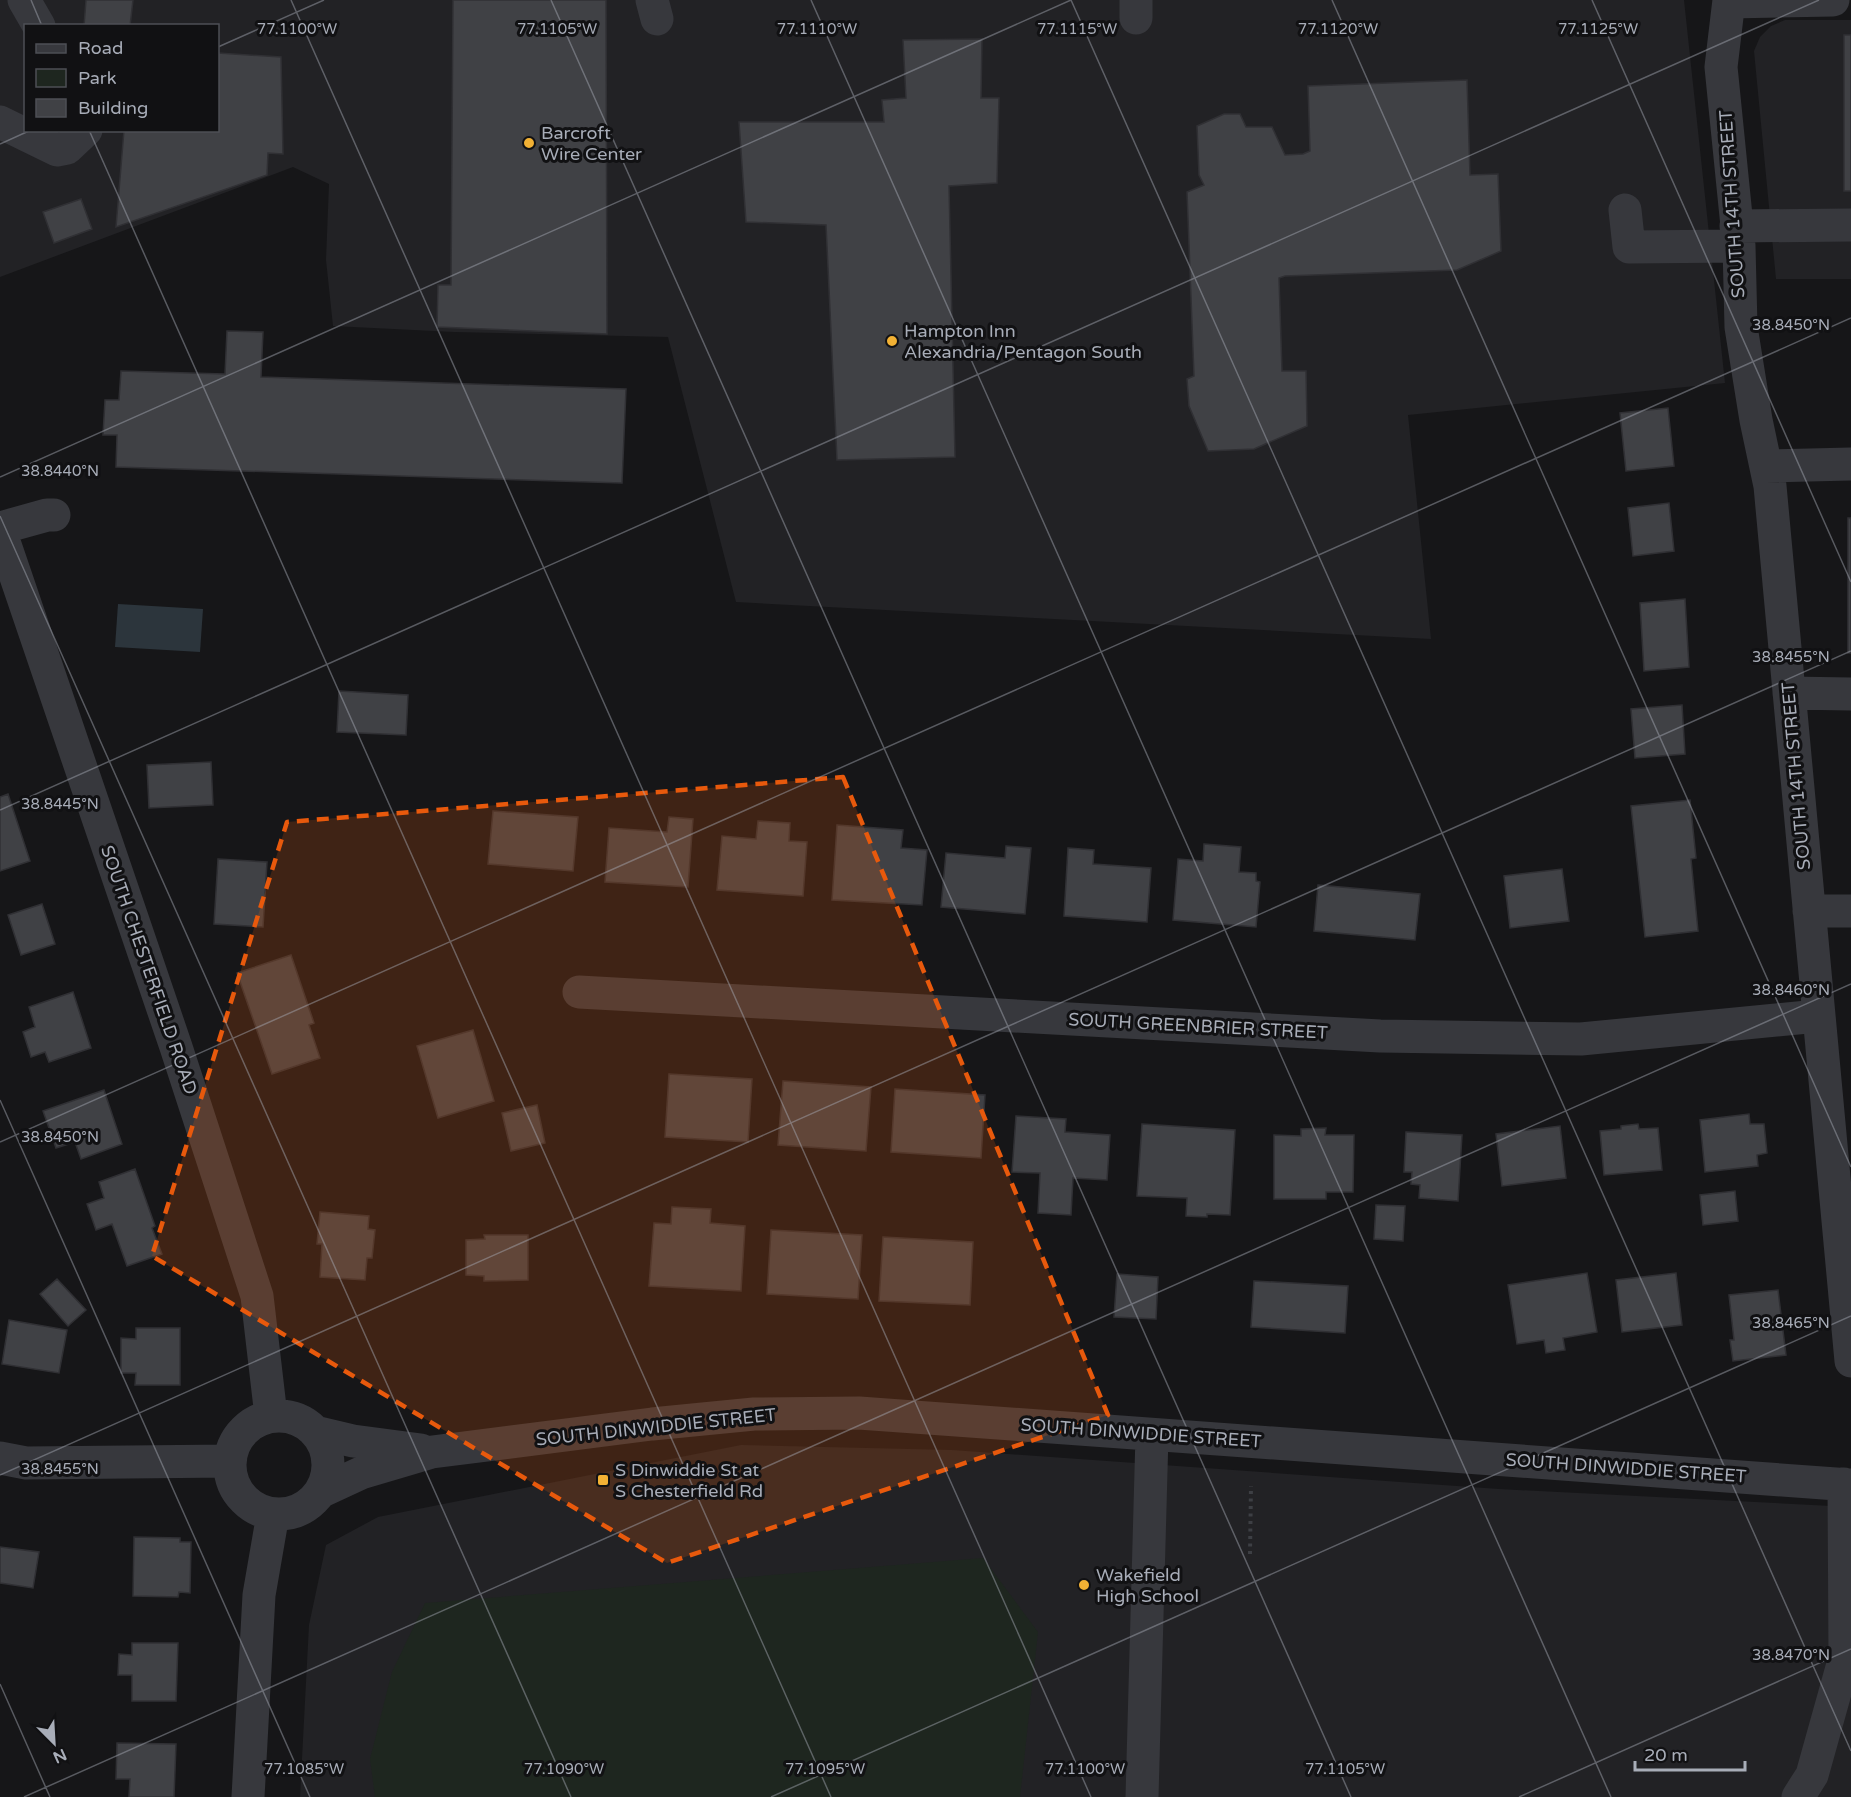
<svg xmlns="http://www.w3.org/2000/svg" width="1851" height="1797" font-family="'Varela Round',sans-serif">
<rect width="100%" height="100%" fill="#161618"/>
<path fill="#222225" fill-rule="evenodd" d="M0,0h1684l41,383 -317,32 23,224 -695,-37 -68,-265 -214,-5 -121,-6 -7,-66 3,-76 -36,-17 -293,110zM26,26h192v104h-192z
M1785,20h66v259h-75l-22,-228 6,-14 11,-11z
M741,1445l211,5 547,39 352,18v290h-1551l9,-172 17,-80 52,-28z"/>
<path fill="#1e261f" d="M983,1558l55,74 -18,165h-645l-5,-38 22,-87 33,-69z"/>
<path fill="#2c353c" d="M118,604l85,5 -3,43 -85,-5z"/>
<path fill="#404145" stroke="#303034" stroke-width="1.5" d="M86,0h47l-3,26h-46z
M453,0h153l1,334 -170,-7 1,-42h13z
M1844,35h7v156h-7z
M982,39l-1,59h18l-2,85 -48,3 6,271 -118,3 -11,-235 -80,-3 -7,-100h145l-2,-22 24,-2 -3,-58z
M218,53l63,4 2,97 -15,-1 -1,22 -151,52 8,-97h94z
M1467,80l3,95 28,-1 3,77 -44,19 -172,6 -6,2 3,93h24l1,55 -53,23 -46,2 -19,-45 -2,-27 7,-3 -7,-184 17,-7 -5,-10 -2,-49 27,-12h16l6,13h26l13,28 18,-1 7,-3 -2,-65z
M81,199l11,30 -38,14 -11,-31z
M227,331l36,1 -2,45 365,12 -4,94 -506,-16 1,-32h-14l2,-35h14l2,-29 104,3z
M1668,408l6,58 -48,5 -6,-58z
M1669,503l5,48 -41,5 -5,-48z
M1848,518h3v135h-3z
M1685,599l4,68 -45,4 -4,-68z
M339,691l69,4 -2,40 -69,-3z
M1682,705l3,49 -50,4 -4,-49z
M211,762l2,43 -64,3 -2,-43z
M8,794l22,67 -30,10v-74z
M1690,800l6,58 -5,1 7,72 -53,6 -14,-131z
M493,811l85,6 -5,54 -85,-7z
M669,817l24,2 -5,68 -83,-5 4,-54 58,4z
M758,821l32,2 -1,18 18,1 -4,54 -86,-6 5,-54 34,3z
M837,825l66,5 -2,18 26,2 -5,55 -90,-5z
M1204,844l37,3 -2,25 17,1v8l4,1 -4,45 -83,-7 5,-61 25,2z
M1006,846l25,2 -6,66 -84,-7 5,-54 59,5z
M1068,848l26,2 -1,14 58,4 -4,54 -83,-6z
M218,859l49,3 -4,65 -49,-3z
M1562,869l7,52 -59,7 -6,-52z
M1318,885l102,9 -5,46 -101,-9z
M42,904l13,40 -34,11 -13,-40z
M291,955l23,68 -5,2 11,33 -48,16 -35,-101z
M73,992l18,56 -42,14 -4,-10 -14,5 -8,-25 12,-5 -6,-20z
M473,1030l21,71 -56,17 -21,-72z
M669,1074l83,5 -4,63 -83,-5z
M783,1081l88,6 -5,64 -88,-6z
M895,1089l90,6 -4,63 -90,-6z
M104,1090l18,54 -41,15 -6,-17 -19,6 -13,-37z
M537,1105l8,38 -34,8 -9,-38z
M1749,1114l1,10h14l3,29 -10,2 1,11 -53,6 -5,-52z
M1016,1116l50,3 -1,13 45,3 -3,45 -34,-2 -2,37 -33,-2 2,-40 -28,-1z
M1142,1124l93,6 -5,85 -23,-1v3l-21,-1 1,-18 -50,-2z
M1638,1124l1,5 19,-1 4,42 -58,5 -4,-44 21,-2v-3z
M1560,1126l6,52 -64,8 -6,-52z
M1326,1128l-1,7h29l-1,57h-27v7h-52v-64l27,1v-7z
M1406,1132l56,3 -4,66 -39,-3 1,-13 -9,-1 1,-12h-8z
M135,1169l20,57 -3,2 10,26 -35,12 -15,-42 -16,6 -9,-26 17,-6 -5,-16z
M1735,1191l3,30 -35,4 -3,-30z
M1376,1205l29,1 -2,35 -29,-2z
M672,1207l39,2 -1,14 35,3 -4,65 -92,-5 5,-63 17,1z
M320,1212l49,4 -1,13 7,1 -3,28h-5l-2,22 -45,-3 2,-33h-5z
M771,1230l91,5 -4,64 -91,-5z
M484,1235h44v45l-44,1v-5l-18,-1v-35l19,-1z
M883,1237l90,5 -3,63 -91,-4z
M1587,1273l10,59 -34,6 2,12 -19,3 -2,-13 -27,4 -9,-59z
M1676,1273l6,52 -60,7 -6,-52z
M1117,1274l41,3 -2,42 -42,-2z
M57,1279l29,31 -18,16 -28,-32z
M1254,1281l94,5 -3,47 -94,-6z
M1778,1290l8,65 -53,6 -3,-21h4l-5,-45z
M9,1320l58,10 -8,43 -57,-9z
M136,1328h44v57h-45l1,-12h-15v-35l15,1z
M134,1537l46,1v4h11l-1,51 -11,-1 -1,5 -45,-1z
M0,1547l39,5 -6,36 -33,-5z
M132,1643h46l-2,58h-44v-26h-14l1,-21 13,1z
M117,1743l59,1 -2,53h-45l1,-18h-14z"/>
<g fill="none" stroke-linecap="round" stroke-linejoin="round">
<path stroke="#3d3f44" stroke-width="4" stroke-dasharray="3 4.5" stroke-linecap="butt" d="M1250,1554l1,-68"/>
<path stroke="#37383d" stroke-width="33" d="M24,0l15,26
M652,0l5,19
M1136,0v18
M1729,0l-8,67 18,179 2,81 15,93 14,66 81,875
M1729,2l104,-2
M0,122l57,28 10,-2 19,-18
M1625,210l4,37 110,-1
M1736,226l115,-1
M1766,466l85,-2
M0,528l47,-13h7
M0,530l176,517 81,249 14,120
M1789,693l62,1
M1809,911h42
M579,992l801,44 201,3 237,-23
M230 1465a49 49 0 1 1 98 0a49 49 0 1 1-98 0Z
M315,1432l38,9 68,9
M0,1458l26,5 204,-2
M320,1492l41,-19 71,-21 220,-28 102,-10 105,-1 992,72
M248,1797l11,-202 14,-81
M1142,1797l10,-362
M1798,1797l14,-22 33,-118 -1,-173"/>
</g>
<path fill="#e8590c" fill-opacity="0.2" stroke="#e8590c" stroke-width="4.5" stroke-dasharray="12 8" stroke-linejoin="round" d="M843,777l265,638 -441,148 -515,-307 135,-434z"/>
<path fill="none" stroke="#a8adb8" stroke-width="1.5" stroke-opacity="0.45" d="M31,0l11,26M291,0l800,1797M551,0l800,1797M811,0l800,1797M1071,0l780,1751M1332,0l519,1167M1592,0l259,582M218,47l106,-47M89,130l742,1667M0,144l31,-14M0,477l1071,-477M0,516l571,1281M0,810l1819,-810M0,1100l310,697M0,1142l1851,-824M0,1475l1851,-824M0,1684l50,113M24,1797l1827,-813M771,1797l1080,-481M1519,1797l332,-148"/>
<g fill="#f2b134" stroke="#111113" stroke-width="2">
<circle cx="529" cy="143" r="6"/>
<circle cx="892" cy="341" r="6"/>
<rect x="597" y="1474" width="12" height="12" rx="3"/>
<circle cx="1084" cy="1585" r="6"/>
</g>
<g text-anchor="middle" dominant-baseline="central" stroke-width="6" stroke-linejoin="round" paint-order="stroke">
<g font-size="18" fill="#a8adb8" stroke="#111113" text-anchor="start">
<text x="541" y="133">Barcroft<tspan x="541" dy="21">Wire Center</tspan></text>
<text x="904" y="331">Hampton Inn<tspan x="904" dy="21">Alexandria/Pentagon South</tspan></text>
<text x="615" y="1470">S Dinwiddie St at<tspan x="615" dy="21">S Chesterfield Rd</tspan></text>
<text x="1096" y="1575">Wakefield<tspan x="1096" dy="21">High School</tspan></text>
</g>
<g font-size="18" fill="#a8adb8" stroke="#111113">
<text transform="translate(1732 204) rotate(-94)">SOUTH 14TH STREET</text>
<text transform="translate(1796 776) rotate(-95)">SOUTH 14TH STREET</text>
<text transform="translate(149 970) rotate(71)">SOUTH CHESTERFIELD ROAD</text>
<text transform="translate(1198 1026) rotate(3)">SOUTH GREENBRIER STREET</text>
<text transform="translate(656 1427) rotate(-6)">SOUTH DINWIDDIE STREET</text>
<text transform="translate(1141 1433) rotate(4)">SOUTH DINWIDDIE STREET</text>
<text transform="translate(1626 1468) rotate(4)">SOUTH DINWIDDIE STREET</text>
</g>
</g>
<g font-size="15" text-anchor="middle" fill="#a8adb8" stroke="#111113" stroke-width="6" stroke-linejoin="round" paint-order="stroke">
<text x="297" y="34">77.1100°W</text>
<text x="557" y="34">77.1105°W</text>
<text x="817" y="34">77.1110°W</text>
<text x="1077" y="34">77.1115°W</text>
<text x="1338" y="34">77.1120°W</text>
<text x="1598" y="34">77.1125°W</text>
<text x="1791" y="330">38.8450°N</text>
<text x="60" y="476">38.8440°N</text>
<text x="1791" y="662">38.8455°N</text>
<text x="60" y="809">38.8445°N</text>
<text x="1791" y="995">38.8460°N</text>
<text x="60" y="1142">38.8450°N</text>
<text x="1791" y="1328">38.8465°N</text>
<text x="60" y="1474">38.8455°N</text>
<text x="1791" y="1660">38.8470°N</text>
<text x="304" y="1774">77.1085°W</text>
<text x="564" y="1774">77.1090°W</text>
<text x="825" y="1774">77.1095°W</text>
<text x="1085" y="1774">77.1100°W</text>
<text x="1345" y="1774">77.1105°W</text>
</g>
<rect x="24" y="24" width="195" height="108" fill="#111113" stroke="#4d4f55" stroke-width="1.5"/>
<rect x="36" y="44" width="30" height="9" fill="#37383d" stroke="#4d4f55" stroke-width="1.5"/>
<text x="78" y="54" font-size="18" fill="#a8adb8">Road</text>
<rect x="36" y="69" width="30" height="18" fill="#1e261f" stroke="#4d4f55" stroke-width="1.5"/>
<text x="78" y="84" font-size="18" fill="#a8adb8">Park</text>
<rect x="36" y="99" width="30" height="18" fill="#404145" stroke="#4d4f55" stroke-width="1.5"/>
<text x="78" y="114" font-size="18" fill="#a8adb8">Building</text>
<g transform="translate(54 1743) rotate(156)" stroke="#111113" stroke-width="4.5" paint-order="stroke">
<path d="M0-4.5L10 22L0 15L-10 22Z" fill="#a8adb8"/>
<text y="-9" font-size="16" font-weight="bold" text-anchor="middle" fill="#a8adb8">N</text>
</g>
<path d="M1635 1761v9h110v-9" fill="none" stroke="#a8adb8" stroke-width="3"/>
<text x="1644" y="1761" font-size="18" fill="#a8adb8" stroke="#111113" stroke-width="4.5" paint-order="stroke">20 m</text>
</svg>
